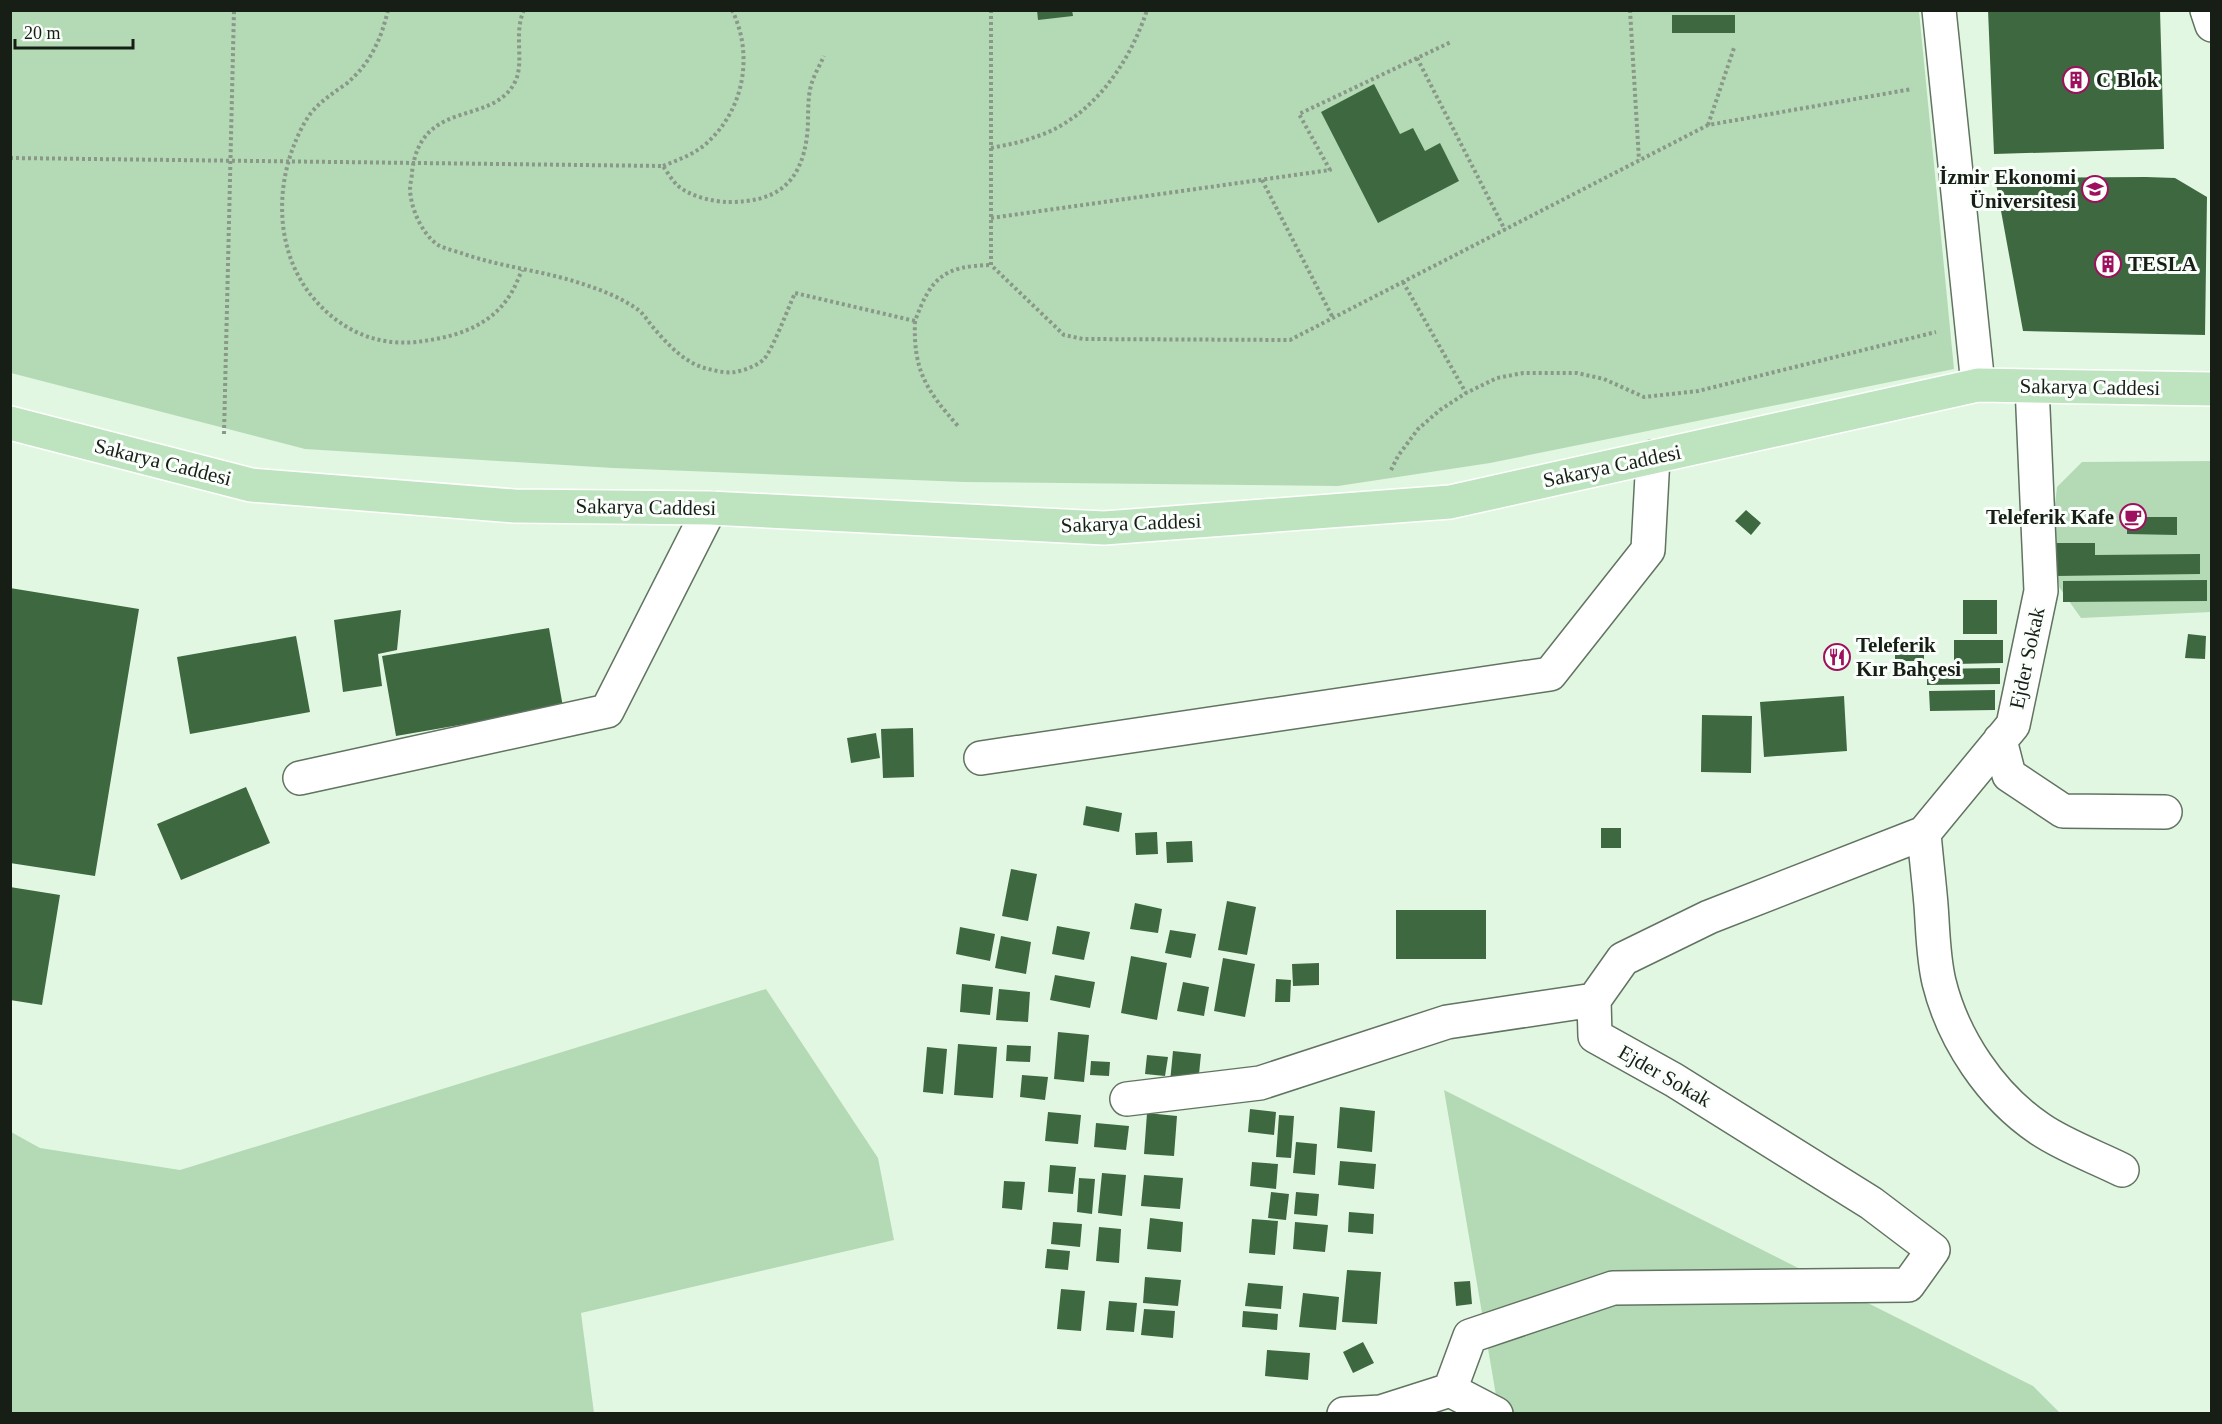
<svg xmlns="http://www.w3.org/2000/svg" width="2222" height="1424" font-family="Georgia,serif">
<rect width="100%" height="100%" fill="#e2f7e2"/>
<path fill="#b4dab5" d="M10,11h1909l35,358 -464,94 -152,23 -374,-4 -351,-14 -308,-19 -294,-76z
M2211,461v151l-130,6 -22,-31 -9,-40 7,-60 25,-25z
M766,989l112,169 16,82 -313,73 13,100h-583v-281l29,16 140,22z
M1444,1090l589,296 27,27h-561z"/>
<path fill="#3e6940" d="M1037,10h35l1,6 -35,4z
M1988,10h172l4,139 -170,5z
M1672,15h63v18h-63z
M1374,84l26,50 13,-6 12,23 15,-8 19,38 -81,42 -57,-111z
M2146,177l29,1 32,19 -2,138 -182,-4 -28,-153z
M1746,510l15,13 -10,12 -16,-14z
M2127,517h50v18l-50,-1z
M2056,543h39v12l105,-1v20l-144,2z
M2207,580v21l-144,1v-21z
M10,588l129,21 -44,267 -85,-13z
M1963,600h34v34h-34z
M401,610l-4,40 -19,4 4,32 -39,6 -9,-72z
M549,628l14,79 -167,29 -14,-80z
M2188,634l18,2 -1,23 -20,-1z
M296,636l14,76 -120,22 -13,-77z
M1895,640h29v21h-29z
M1954,640h49v23l-49,1z
M2000,668v16l-73,1v-16z
M1995,690v20l-65,1 -1,-20z
M1844,696l3,55 -83,6 -4,-55z
M1702,715l50,1 -1,57 -50,-1z
M913,728l1,49 -31,1 -2,-49z
M876,733l4,25 -29,5 -4,-25z
M246,787l24,56 -89,37 -24,-56z
M1086,806l36,7 -3,19 -36,-7z
M1601,828h20v20h-20z
M1157,832l1,22 -22,1 -1,-22z
M1192,841l1,21 -26,1 -1,-21z
M1011,869l26,5 -9,47 -26,-5z
M10,887l50,8 -18,110 -32,-5z
M1227,901l29,6 -9,48 -29,-5z
M1135,903l27,6 -4,24 -28,-4z
M1396,910h90v49h-90z
M1057,926l33,6 -6,28 -32,-6z
M960,927l35,7 -5,27 -34,-7z
M1170,930l26,4 -5,24 -26,-5z
M1001,936l30,6 -5,32 -31,-6z
M1131,956l36,7 -10,57 -36,-7z
M1223,958l32,6 -10,53 -31,-6z
M1319,963v22l-26,1 -1,-22z
M1055,975l40,7 -5,26 -40,-8z
M1276,979l15,1 -1,22h-15z
M1183,982l26,5 -5,29 -27,-5z
M962,984l31,3 -3,28 -30,-3z
M999,989l31,3 -2,30 -32,-2z
M1058,1032l31,3 -5,47 -30,-3z
M958,1044l39,3 -4,51 -39,-3z
M1007,1045l24,1 -1,16 -24,-1z
M927,1047l20,2 -4,45 -20,-2z
M1173,1051l28,3 -3,30 -28,-2z
M1147,1055l21,2 -3,19 -20,-2z
M1091,1061l19,1 -1,14 -19,-1z
M1022,1075l26,2 -3,23 -25,-3z
M1340,1107l35,4 -3,41 -35,-4z
M1250,1109l26,3 -2,23 -26,-3z
M1048,1112l33,3 -3,29 -33,-3z
M1147,1113l30,3 -3,40 -30,-2z
M1279,1115l15,1 -3,42 -15,-1z
M1096,1123l33,3 -3,24 -32,-3z
M1296,1142l21,2 -2,31 -22,-2z
M1340,1161l36,3 -2,25 -36,-4z
M1252,1162l26,2 -2,25 -26,-3z
M1050,1165l26,2 -3,27 -25,-2z
M1102,1173l24,2 -4,41 -24,-3z
M1144,1175l39,3 -3,31 -39,-3z
M1079,1178l16,1 -3,35 -15,-2z
M1004,1181l21,1 -3,28 -20,-2z
M1271,1192l18,2 -3,26 -18,-2z
M1296,1192l23,2 -2,22 -23,-2z
M1349,1212l25,2 -1,20 -25,-2z
M1150,1218l33,4 -2,30 -34,-3z
M1252,1219l26,2 -3,34 -26,-2z
M1053,1222l29,2 -2,23 -29,-3z
M1295,1222l33,3 -3,27 -32,-3z
M1099,1227l22,2 -2,34 -23,-2z
M1047,1249l23,2 -2,19 -23,-2z
M1347,1270l34,2 -4,52 -35,-2z
M1145,1277l36,3 -3,26 -35,-3z
M1470,1281l2,23 -16,2 -2,-24z
M1248,1283l35,3 -2,23 -36,-3z
M1061,1289l24,2 -4,40 -24,-2z
M1303,1293l36,4 -3,33 -37,-3z
M1109,1301l28,2 -3,29 -28,-2z
M1144,1309l31,2 -2,27 -32,-3z
M1243,1311l35,3 -1,16 -35,-3z
M1363,1342l11,21 -21,10 -10,-21z
M1267,1350l43,3 -2,27 -43,-4z"/>
<g fill="none" stroke-linecap="round" stroke-linejoin="round">
<defs>
<path id="minor" d="M1939,10l39,375
M2207,10l5,15
M2000,740l9,35 54,36 102,1
M981,758l569,-84 98,-124 5,-93
M300,778l307,-67 103,-203
M1924,833c2,24 5,48 7,72 2,26 2,52 8,77 14,57 52,114 101,147 23,16 56,28 82,41
M1127,1099l133,-16 187,-61 147,-22
M1450,1390l46,24
M1344,1414l37,-2 69,-22 20,-54 143,-48 295,-3 25,-35 -62,-47 -197,-123 -79,-44 -1,-36 29,-41 86,-42 215,-84 89,-108 28,-134 -9,-205"/>
<path id="major" d="M10,423l241,62 263,21 196,2 394,20 346,-26 528,-117 234,4"/>
</defs>
<use href="#minor" stroke="#617361" stroke-width="36"/>
<use href="#major" stroke="#fff" stroke-width="36"/>
<path stroke="#899889" stroke-width="4" stroke-dasharray="3 3" stroke-linecap="butt" d="M388,10c-7,30 -18,54 -42,74 -13,9 -25,17 -35,29 -7,9 -13,22 -17,32 -20,51 -16,113 21,155 26,30 61,46 101,42 34,-4 71,-13 92,-44 6,-8 10,-19 14,-28
M524,10c-11,24 1,52 -9,72 -23,45 -94,15 -103,90 0,5 -2,12 -2,18 1,19 12,44 28,55 7,4 18,6 26,9 35,12 71,16 106,26 23,7 47,15 67,29 6,4 10,11 15,17 16,19 35,40 61,44 7,2 15,3 22,2 10,-2 22,-6 29,-13 8,-8 25,-53 31,-66l120,28c16,-43 28,-55 76,-56
M991,10v255l73,70 19,4 207,1 418,-215 204,-36
M1630,10l9,150
M1417,58l88,172
M1708,125l26,-77
M991,148c14,-3 28,-5 41,-10 58,-17 97,-73 115,-128
M10,158l653,8c4,6 9,14 14,19 12,11 36,17 52,17 47,0 72,-18 78,-66 2,-15 0,-31 3,-46 2,-12 9,-23 14,-34
M663,166c17,-7 35,-13 48,-27 34,-34 42,-86 21,-129
M1262,180l71,138
M991,218l339,-48 -31,-56 152,-72
M1403,282l63,111
M915,321c-2,49 11,69 43,105
M224,434l10,-424
M1391,470l7,-14 20,-27 22,-19 26,-17 31,-15 26,-5h54l27,6 40,18 54,-6 238,-59"/>
<use href="#minor" stroke="#fff" stroke-width="33"/>
<use href="#major" stroke="#bde4bf" stroke-width="33"/>
</g>
<defs>
<symbol id="building-ring" viewBox="-11 -11 22 22"><circle r="9.5" fill="#fbfffb" stroke="#9e105d" stroke-width="1.5"/><path d="M-4-6H4V6H1V3H-1V6H-4ZM-2.5-4.3h1.7v1.8h-1.7ZM.8-4.3h1.7v1.8H.8ZM-2.5-1h1.7V.8h-1.7ZM.8-1h1.7V.8H.8Z" fill="#9e105d"/></symbol>
<symbol id="university-ring" viewBox="-11 -11 22 22"><circle r="9.5" fill="#fbfffb" stroke="#9e105d" stroke-width="1.5"/><path d="M0-5L7-2L0 1L-7-2ZM-4 1L0 2.5L4 1V4Q0 6-4 4Z" fill="#9e105d"/></symbol>
<symbol id="cafe-ring" viewBox="-11 -11 22 22"><circle r="9.5" fill="#fbfffb" stroke="#9e105d" stroke-width="1.5"/><path d="M-5.5-4.5H6V0H3Q3 3.5 0 3.5H-2.5Q-5.5 3.5-5.5 0ZM3-3.2v2h1.7v-2ZM-6 4.5H4V6H-6Z" fill="#9e105d"/></symbol>
<symbol id="restaurant-ring" viewBox="-11 -11 22 22"><circle r="9.5" fill="#fbfffb" stroke="#9e105d" stroke-width="1.5"/><path d="M-5-6h1v4h1v-4h1v4h1v-4h1v5L-1.5 .5V6h-2V.5L-5-1ZM5-6V6H3V1.5H1.5Q1.5-4 5-6Z" fill="#9e105d"/></symbol>
</defs>
<g fill-rule="evenodd">
<use href="#building-ring" x="2061" y="65" width="30" height="30"/>
<use href="#university-ring" x="2080" y="174" width="30" height="30"/>
<use href="#building-ring" x="2093" y="249" width="30" height="30"/>
<use href="#cafe-ring" x="2118" y="502" width="30" height="30"/>
<use href="#restaurant-ring" x="1822" y="642" width="30" height="30"/>
</g>
<g text-anchor="middle" dominant-baseline="central" stroke-width="6" stroke-linejoin="round" paint-order="stroke">
<g font-size="21" font-weight="bold" fill="#161e16" stroke="#fbfffb" text-anchor="start">
<text x="2096" y="80">C Blok</text>
<text x="2076" y="177" text-anchor="end">İzmir Ekonomi<tspan x="2076" dy="24">Üniversitesi</tspan></text>
<text x="2128" y="264">TESLA</text>
<text x="2114" y="517" text-anchor="end">Teleferik Kafe</text>
<text x="1856" y="645">Teleferik<tspan x="1856" dy="24">Kır Bahçesi</tspan></text>
</g>
<g font-size="21" fill="#161e16" stroke="#fbfffb">
<text transform="translate(2090 387) rotate(1)">Sakarya Caddesi</text>
<text transform="translate(163 462) rotate(14)">Sakarya Caddesi</text>
<text transform="translate(1612 466) rotate(-12)">Sakarya Caddesi</text>
<text transform="translate(646 507) rotate(1)">Sakarya Caddesi</text>
<text transform="translate(1131 523) rotate(-2)">Sakarya Caddesi</text>
<text transform="translate(2027 658) rotate(-78)">Ejder Sokak</text>
<text transform="translate(1665 1076) rotate(30)">Ejder Sokak</text>
</g>
</g>
<rect width="2222" height="1424" fill="none" stroke="#161e16" stroke-width="24"/>
<path d="M15 39v9h118v-9" fill="none" stroke="#161e16" stroke-width="3"/>
<text x="24" y="39" font-size="18" fill="#161e16" stroke="#fbfffb" stroke-width="4.5" paint-order="stroke">20 m</text>
</svg>
